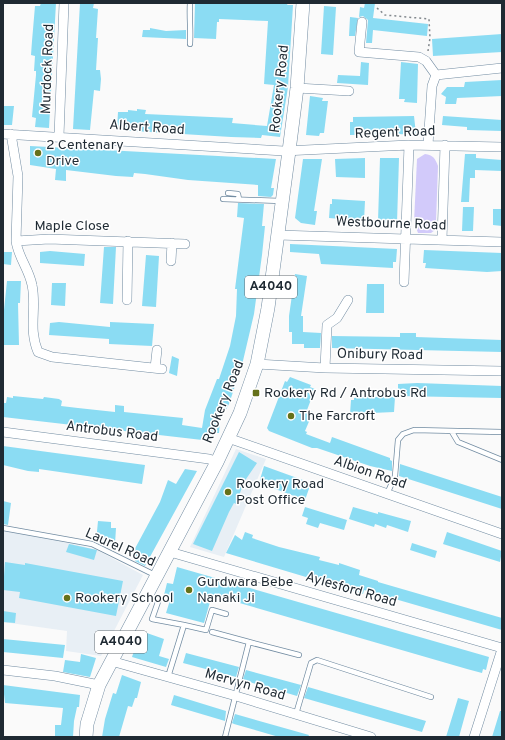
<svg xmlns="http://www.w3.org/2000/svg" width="505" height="740" font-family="Overpass,sans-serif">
<rect width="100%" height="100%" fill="#fafafa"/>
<path fill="#e8eff5" d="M236,449l30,10 -42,98 -34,-10z
M3,531l49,8 45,11 46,25 -42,81 -35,-5 1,-20 -64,-9z"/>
<path fill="#d2cafa" d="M425,154c8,1 10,4 13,12l-2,56 -1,8 -4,3h-13l-4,-11 3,-63z"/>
<path fill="#8bdcf3" d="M41,3h15l-7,125 -14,-1 1,-9 -4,-1 4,-42v-4h-2l1,-15 -4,-1 1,-14 3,-35h5z
M80,3h14l-1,5 5,1 -2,29h2l-2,32h4l1,9 -1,12 -6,-1 -4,40 -17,-1z
M195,3l85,1v-1h8l-1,2h6l-5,82 -8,50 -18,-2 -1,3 -30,-1 -114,-7 1,-18h10v-2l9,1v-2l9,1 -1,4 88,4 -1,5 35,3 7,-41 -10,-1 4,-63 -49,-2v3h-2l-1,17 -22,-1z
M365,3h10l-2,15 55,6 -1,12 -54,-6 -1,13h-6l2,-23 -5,-4 -4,1 1,-10 4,1z
M324,6l12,1 -3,48 -12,-1z
M350,17l8,1 -3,18h-6z
M150,28l16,3 20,-1v9l-44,-2 1,-7h7z
M502,34v18l-69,4 -1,-17z
M361,62l8,1 -1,22 -31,-2 1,-8 22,1z
M401,62l17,2 -1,39 -13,-1 1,-3h-6z
M502,80v16l-45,2 -1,6h-11l1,-7 -5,-3 6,-7h17l1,-5z
M310,96l13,2 -1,3h6l-4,32h-4l-1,3 -13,-1z
M3,106h11l-2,19h-9z
M414,116l2,18 -66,1v-13h3v-5z
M443,116l59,4v11l-35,-1v-3l-25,-2z
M30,146l246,13 -5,29h3l-1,7 -2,2 -13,-1v-11l-70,-5 -43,-6 -11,-1 -1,4 -17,-1 -50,-6v11l-11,-1 1,-11 -26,-4z
M465,154h11v4l26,2v11l-27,-1v8h-5l-1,24h-8z
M365,158v20l-29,-1 -1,-18z
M380,158h19l-2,65h-14v-2h-5z
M303,159h19l-8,52h3l-2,14 -14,-2 -6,-5z
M332,199l33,2 -1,20 -35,-3 1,-14h2z
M238,203l26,1 -2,22h3l-3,29 -8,59 -12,51 -13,39 -9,16 -1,13h-7l-1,8 -208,-24v-14h3l1,-6 6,1v-2l30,3 1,-2 15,2 3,2 -1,5 17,2 37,4v-7l9,1v6l59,6 -1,7 20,3 3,-18 12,-31h2l11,-33 6,-30 1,-27h-2l9,-71 -7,-1z
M463,207h11l-1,24h-11z
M493,209h9v17l-9,-1z
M290,244l107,5 -1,13h-3v6l-72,-4 -2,-10 -29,-2z
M104,247h12l-3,57 -13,-1z
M424,250l78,3v18l-15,1 -62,-4 1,-5h-3z
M50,251l35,3 -1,12 -44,-3v-11z
M3,252h9l-1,13 -8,-1z
M146,255l13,1 -3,51 -14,-1z
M295,274l12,2 -6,40h2v16l18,1 -1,15h-16v-4h-12v-12h-3v-16z
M7,281h14l-1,22h-2l1,42h-15v-35z
M52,283h14l-1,23 -14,-1z
M367,284h17v29h-18z
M59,322l51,5v-5l44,2 -2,22 -43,-2v-5l-60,-4 1,-12z
M400,333h16v4l86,3v12l-170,-4v-12l68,1z
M172,356l7,3 -2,17 -8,-3z
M290,377l21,8 -1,2 5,2 -8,21 6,2 -8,19 2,1 -1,2 24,9 2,-6 58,21v2l2,1v10l-22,-5 -53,-18h-5l-43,-17 -2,-3 18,-47 2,1z
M417,383l85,3v12l-104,-2v-12z
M362,397h33l-1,15 -44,2 1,-14h3v-2z
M3,446l142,19 -3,19 -103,-15v3l-11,-1 -25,-6z
M239,452l18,11 -13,19 -8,22 -2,-1 -5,9 -17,39 -19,-7z
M400,464l102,33v12l-103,-33z
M264,466l47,17 -6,17 -46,-17z
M185,469l12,2 -52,95 -10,-5 1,-2 -5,-3 29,-54 8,-22 8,4z
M3,501l8,2 -3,22 -5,-1z
M305,507l42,13 -3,10 -24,-7 -2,5 -12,-4 2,-6 -6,-2z
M353,507l25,7v-2l33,9 -3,11 -21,-7 -1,3 -11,-4 -1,3 -25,-8z
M98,521l13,1v6h5l-1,16 -19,-2z
M245,532l8,3 -1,3 27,9 41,10 -1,3 20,5v-2l21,7 -1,5 19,6v1l124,36v12l-138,-40 -1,4 -137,-41 9,-18 7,5z
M447,532l55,19 -2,11 -57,-18z
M412,543l25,8 -2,7 -25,-8z
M69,544l28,6 -3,10 -28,-8z
M5,562l20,3v-2l98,18 -7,35 -97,-18 1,-6 -17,-2z
M177,567l312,90 -3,13 -3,-1 -1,4 -15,-4 -255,-74 -8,28 -38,-10 5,-16 -7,-2 3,-12 6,1z
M3,611l13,2 -1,10 -12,-1z
M144,632l20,7 -5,17 10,3 -3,8 -34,-10 3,-9 4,1z
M3,639l62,6 -2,13 -60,-6z
M186,653l53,14 -3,10 -53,-14z
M81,654l15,4 -6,19 -27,-5 2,-12 15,2z
M246,670l55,15 -4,11 -51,-15 -3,-2z
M122,675l19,7 -4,16h-2l-3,9 -4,-1 -9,31h-17l3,-18 8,-26 3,1z
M3,685l77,10 -1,12h-2l-3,14 -1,16h-18v-12h6l2,-17 -58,-5z
M308,687l118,34 -4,11 -118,-34z
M174,695l52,16 -1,10 -54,-16z
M458,698l11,3 -2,7 -8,29h-13z
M500,711h2v26h-10z
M235,714l74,21 -1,2h-29l-45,-13 -2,-1z"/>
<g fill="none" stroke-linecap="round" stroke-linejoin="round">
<defs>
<path id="lane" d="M190,44c1,-15 -1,-26 0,-41
M228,193l10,1 1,5
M223,199l58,2
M452,432l6,10 44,18
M387,494l8,-18 3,-36 5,-6 11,-4 88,2
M3,528l89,16 63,31
M159,599l-7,20 32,6 -16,52
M184,625l22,5 6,-20 14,4
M212,632l37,10
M296,714l15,-51 6,-3 114,37
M225,737l24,-95 50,13"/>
<path id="street" d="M362,22l-3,30 60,5 7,4 10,14
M297,88l52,3
M3,134l281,17 125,-6 93,2
M11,134l7,42 -2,65c2,16 13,28 16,44 5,23 -4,43 6,67l14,5 110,12
M59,136l5,-133
M428,145l4,-59 4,-11 66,-7
M278,235l224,7
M442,240l3,-95
M16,241l33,-2 136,5
M171,261l1,-18
M404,282l5,-137
M127,300l1,-59
M257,364l68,4 177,3
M155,368l2,-18
M325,368l2,-43 10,-7 11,-18
M3,432l206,27 8,3
M228,438l274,96
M170,552l332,96
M111,661l125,35 135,41
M3,670l52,6 44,9
M474,737l28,-88"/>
<path id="primary" d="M86,737l1,-13 12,-39 118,-223 23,-49 17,-49 11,-56 21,-157 8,-63 6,-85"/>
</defs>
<use href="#lane" stroke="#728ca2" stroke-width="6"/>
<use href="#street" stroke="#728ca2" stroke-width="10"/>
<use href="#primary" stroke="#728ca2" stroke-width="14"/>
<path stroke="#82888d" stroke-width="1.5" stroke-dasharray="2 3" stroke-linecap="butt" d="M377,8l8,7 44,4 1,19 -2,13"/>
<use href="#lane" stroke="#fff" stroke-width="4.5"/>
<use href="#street" stroke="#fff" stroke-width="9"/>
<use href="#primary" stroke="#fff" stroke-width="13"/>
</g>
<g fill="#65711a" stroke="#fff" stroke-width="1.5">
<circle cx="38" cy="153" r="4"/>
<rect x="252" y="389" width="8" height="8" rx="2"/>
<circle cx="291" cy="416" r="4"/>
<circle cx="228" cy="492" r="4"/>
<circle cx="189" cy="590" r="4"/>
<circle cx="67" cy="598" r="4"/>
</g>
<g text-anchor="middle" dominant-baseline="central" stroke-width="3" stroke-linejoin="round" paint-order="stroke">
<g fill="#fff" stroke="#626a70" stroke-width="1">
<rect x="245" y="276" width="52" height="22" rx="3"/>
<rect x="95" y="631" width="52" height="22" rx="3"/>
</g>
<g font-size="13" font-weight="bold" fill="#1f2a33">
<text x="271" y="287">A4040</text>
<text x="121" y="642">A4040</text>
</g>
<g font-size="14" fill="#1f2a33" stroke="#fff">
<text transform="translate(48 69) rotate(-88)">Murdock Road</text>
<text transform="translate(280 89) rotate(-84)">Rookery Road</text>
<text transform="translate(147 128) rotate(4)">Albert Road</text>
<text transform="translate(395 133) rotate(-2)">Regent Road</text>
<text transform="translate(391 224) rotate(2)">Westbourne Road</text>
<text x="72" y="226">Maple Close</text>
<text transform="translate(380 355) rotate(1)">Onibury Road</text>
<text transform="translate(224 402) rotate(-68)">Rookery Road</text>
<text transform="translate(112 432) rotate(7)">Antrobus Road</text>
<text transform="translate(370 473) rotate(19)">Albion Road</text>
<text transform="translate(120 548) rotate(24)">Laurel Road</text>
<text transform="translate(351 590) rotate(16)">Aylesford Road</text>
<text transform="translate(245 685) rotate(16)">Mervyn Road</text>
</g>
<g font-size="14" fill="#1f2a33" stroke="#fff" text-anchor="start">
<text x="46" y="145">2 Centenary<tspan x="46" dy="16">Drive</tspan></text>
<text x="264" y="393">Rookery Rd / Antrobus Rd</text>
<text x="299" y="416">The Farcroft</text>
<text x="236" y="484">Rookery Road<tspan x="236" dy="16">Post Office</tspan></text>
<text x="197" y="582">Gurdwara Bebe<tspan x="197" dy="16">Nanaki Ji</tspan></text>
<text x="75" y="598">Rookery School</text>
</g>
</g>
<rect width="505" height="740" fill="none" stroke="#1f2a33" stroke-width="8"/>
</svg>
